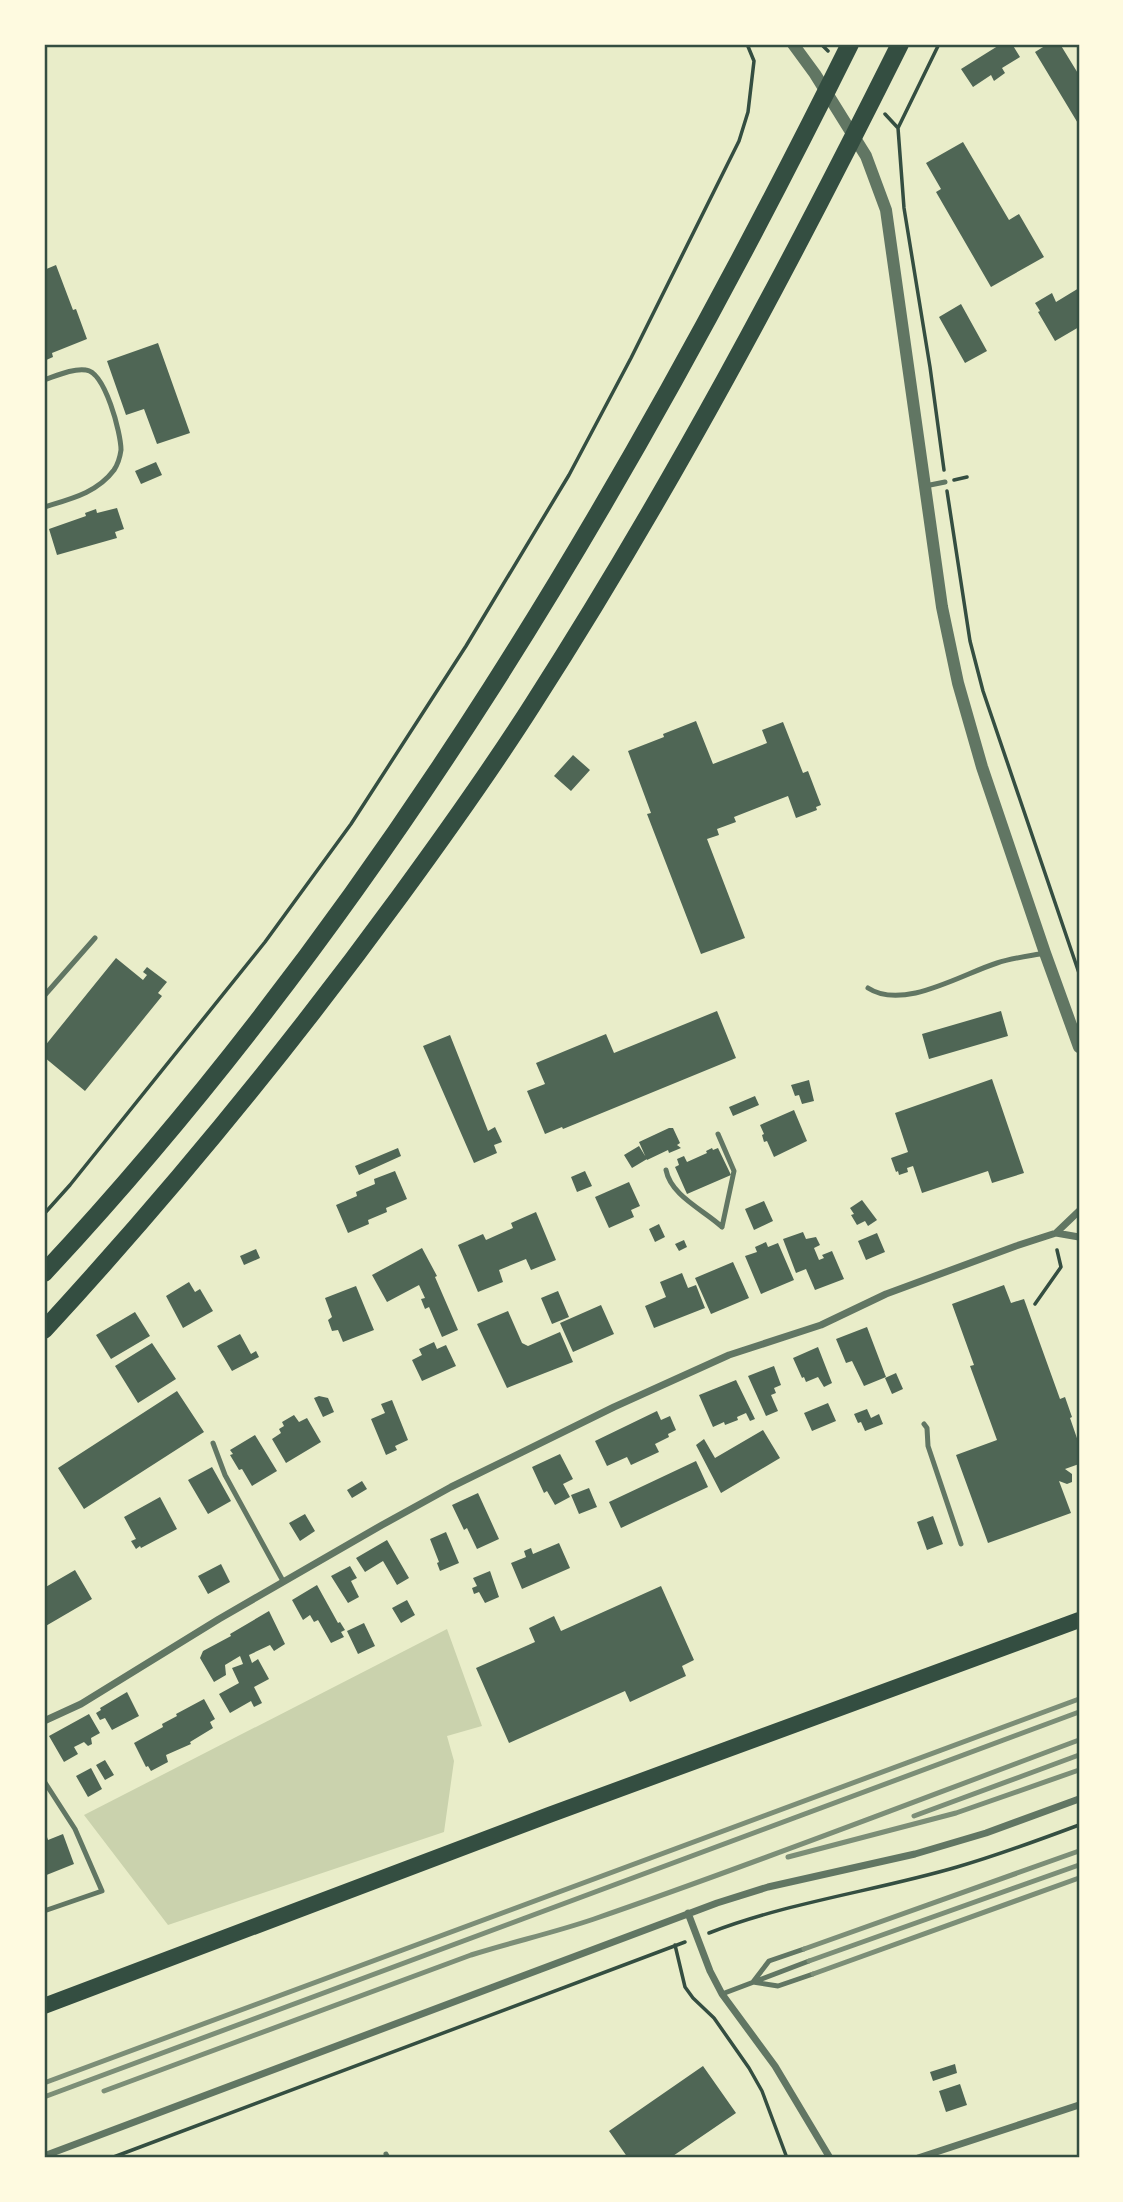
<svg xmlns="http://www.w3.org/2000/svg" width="1123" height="2202" font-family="'Source Sans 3',sans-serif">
<rect width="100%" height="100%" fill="#e9edc9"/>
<path fill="#cad2ad" d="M447,1629l35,97 -35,10 7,25 -10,71 -276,93 -84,-110z"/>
<path fill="#4f6655" d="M1001,44h11l8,13 -18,11 3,5 -11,8 -3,-6 -18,12 -12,-18z
M1048,44h12l19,31v50l-44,-73z
M963,142l46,78 10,-6 25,43 -53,30 -55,-95 5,-3 -15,-26z
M56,265l17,45 3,-1 11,30 -35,14 1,4 -9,4v-91z
M1079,288v39l-24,14 -17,-29 2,-1 -5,-8 17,-10 4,9z
M961,304l26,47 -22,12 -26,-46z
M158,343l32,90 -33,11 -13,-35 -18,6 -19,-54z
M156,462l6,13 -21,9 -6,-13z
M117,508l7,21 -9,3 2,6 -60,17 -8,-26 37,-13 -1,-3 11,-4 1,4z
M696,721l17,43 54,-21 -5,-13 21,-8 20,51 5,-2 13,34 -5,2 1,3 -21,8 -8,-22 -54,21 2,5 -19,7 2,6 -12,4 38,99 -44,16 -54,-140 4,-1 -23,-62 36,-14 -1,-3z
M573,755l17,15 -19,21 -17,-15z
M116,958l27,22 4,-5 -4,-3 4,-5 20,15 -9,11 4,3 -77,95 -41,-34v-10z
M717,1011l19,47 -173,71 -1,-2 -17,7 -18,-43 18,-7 -9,-21 70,-29 8,19z
M1001,1011l7,25 -79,23 -7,-25z
M450,1035l38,96 7,-4 7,15 -8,3 3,8 -23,10 -51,-117z
M992,1079l32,94 -32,10 -4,-12 -66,22 -9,-27 -6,2 1,4 -9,3 -1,-4 -2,1 -5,-14 17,-6 -13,-39z
M809,1080l5,21 -12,3 -3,-9 -4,1 -4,-11z
M755,1096l4,9 -26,11 -4,-9z
M794,1110l13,31 -33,16 -7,-16 -3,1 -2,-7 2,-1 -4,-9z
M669,1128h4l7,15 -3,2 4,3 -12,5 -1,-3 -21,10 -8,-18z
M639,1146l8,13 -15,9 -8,-13z
M398,1148l3,8 -42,19 -4,-9z
M712,1148l1,2 5,-2 13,27 -44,19 -12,-27 4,-2 -2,-6 7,-3 3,6 20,-9 -1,-2z
M395,1171l12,28 -21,9 1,4 -19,8 1,4 -21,9 -12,-28 21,-9 -1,-4 19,-8 -1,-5z
M585,1171l7,15 -15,6 -6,-15z
M629,1182l11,24 -9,4 3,7 -25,11 -14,-31z
M862,1200l15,20 -9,6 -3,-5 -8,4 -6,-10 3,-1 -4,-6z
M764,1201l9,20 -19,9 -9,-21z
M536,1212l20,48 -25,10 -5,-11 -27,11 4,12 -25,10 -20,-47 25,-11 3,6 27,-12 -2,-5z
M659,1224l6,13 -10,5 -6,-13z
M803,1232l3,7 10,-2 4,8 -6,3 5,12 5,-2 -2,-3 10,-4 12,28 -29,11 -9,-21 -10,4 -13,-34z
M877,1233l8,19 -19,8 -8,-19z
M684,1240l3,7 -8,4 -4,-7z
M766,1242l2,5 10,-4 16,37 -33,14 -16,-38 12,-4 -2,-5z
M422,1248l15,28 -2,1 23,53 -16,7 -13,-30 -4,2 -4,-10 4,-1 -6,-13 -32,17 -15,-27z
M256,1249l4,9 -16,7 -4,-9z
M733,1262l16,36 -38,16 -16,-36z
M682,1273l6,15 8,-3 9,23 -51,20 -9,-22 21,-9 -6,-15z
M189,1282l6,10 5,-3 13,22 -30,17 -17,-32z
M1004,1285l7,18 13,-4 36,100 5,-2 7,20 -2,1 9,26v20l-14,5 7,5v8l-5,2 -8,-3 12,32 -83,30 -32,-88 41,-15 -27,-74 4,-1 -22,-61z
M356,1286l18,44 -31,12 -5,-12 -6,1 -4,-11 4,-3 -7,-19z
M558,1291l11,26 -17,7 -11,-26z
M601,1305l13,29 -41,18 -13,-29z
M508,1311l14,32 6,3 32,-14 13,30 -66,26 -30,-64z
M135,1312l15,24 -39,23 -15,-24z
M867,1327l19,50 -22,9 -12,-25 -6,2 -10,-24z
M240,1334l11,20 5,-3 3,6 -27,14 -15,-25z
M434,1342l3,7 9,-4 10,21 -34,15 -10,-21 10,-5 -3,-6z
M152,1343l24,36 -38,24 -23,-37z
M818,1347l14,36 -8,4 -6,-10 -12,5 -2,-5 -2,1 -9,-20z
M774,1366l7,19 -7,3 2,5 -5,2 7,16 -12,5 -18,-40z
M896,1373l7,16 -11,5 -7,-16z
M736,1380l19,39 -5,2 -4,-8 -9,4 1,3 -13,5 -1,-3 -11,5 -14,-32z
M177,1391l27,41 -120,77 -26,-41z
M319,1396l9,2 6,14 -11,5 -9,-19z
M392,1400l16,40 -13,6 2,4 -11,5 -15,-36 14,-6 -4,-9z
M828,1403l8,18 -24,10 -8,-18z
M867,1409l4,9 8,-4 4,10 -18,7 -4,-9 -3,1 -4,-9z
M657,1411l4,9 9,-4 6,14 -8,4 1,3 -14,7 4,8 -28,13 -4,-8 -20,9 -12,-25z
M294,1415l5,7 8,-4 14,24 -35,21 -14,-24 9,-6 -2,-4 5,-3 -2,-4z
M763,1430l17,28 -59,35 -25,-48 8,-6 11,19z
M255,1435l22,36 -25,15 -10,-17 -3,1 -9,-15 3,-1 -3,-4z
M560,1454l13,25 -10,5 7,13 -15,8 -8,-14 -3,2 -12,-26z
M696,1461l12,26 -87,41 -12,-26z
M212,1467l19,34 -23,13 -20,-34z
M362,1481l5,8 -15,9 -5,-8z
M589,1488l8,19 -18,7 -8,-19z
M478,1493l21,46 -22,10 -10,-21 -3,2 -12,-25z
M160,1497l17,32 -36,19 -1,-2 -4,3 -5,-8 5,-2 -12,-22z
M305,1514l10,17 -15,10 -11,-18z
M933,1516l10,28 -16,6 -10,-28z
M446,1532l13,31 -19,8 -3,-8 2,-1 -9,-23z
M387,1540l22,38 -12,7 -14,-24 -18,11 -9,-14z
M559,1543l11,25 -48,21 -11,-26 15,-6 -2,-6 7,-3 2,6z
M221,1564l9,18 -22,12 -10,-18z
M350,1566l7,12 -6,3 8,16 -11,6 -17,-27z
M75,1570l17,29 -48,28v-39z
M490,1571l9,26 -14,6 -6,-11 -5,2 -2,-6 5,-2 -4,-8z
M317,1585l21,38 2,-1 5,8 -4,2 3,5 -13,6 -13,-23 -4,2 -4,-7 -7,5 -11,-20z
M661,1586l33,74 -12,6 4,10 -56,26 -5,-11 -116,52 -33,-75 59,-26 -6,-14 25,-12 7,15z
M407,1600l8,15 -14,8 -9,-15z
M269,1611l16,33 -11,7 -4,-6 -21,10 3,8 6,-4 11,20 -15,8 8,16 -8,4 -3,-6 -21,12 -11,-19 20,-11 -7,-15 11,-4 -3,-8 -15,9 1,10 -12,7 -14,-24 3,-7 28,-15 -1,-2z
M364,1623l11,23 -17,8 -11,-23z
M127,1692l12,24 -27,14 -7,-12 -5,2 -4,-7 5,-3 -1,-2z
M204,1699l11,20 -5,3 3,6 -23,14 1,2 -25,11 2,7 -17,9 -3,-5 -2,1 -12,-24 29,-16 -1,-3 15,-8 -1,-2z
M89,1714l11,19 -9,5 1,6 -4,2 -4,-4 -10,5 4,7 -14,8 -15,-26z
M105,1760l9,15 -9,5 -9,-15z
M91,1768l11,21 -14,8 -12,-21z
M44,1828l4,12 15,-6 11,30 -30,12z
M955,2064l2,9 -24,8 -3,-9z
M703,2066l33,47 -66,45h-42l-19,-27z
M960,2084l7,21 -21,7 -7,-21z"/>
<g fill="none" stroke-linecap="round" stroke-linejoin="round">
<path stroke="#344e41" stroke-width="3.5" d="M821,44l7,7
M939,44l-41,84 6,80 26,159 14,103
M885,114l13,14
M954,480l13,-3
M947,491l23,150 13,50 96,282
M44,1214l26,-29 195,-243 86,-118 115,-178 103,-171 62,-117 108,-217 9,-29 6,-51 -7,-17
M1035,1304l26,-37 -4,-17
M709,1933c80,-31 166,-42 248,-66 42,-12 82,-27 122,-42
M675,1945l10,42 8,11 21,20 35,50 13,23 25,67
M111,2158l574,-216"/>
<path stroke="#617663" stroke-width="5" d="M44,380c12,-4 29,-12 42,-10 19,2 35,63 35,80 -1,7 -3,14 -7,20 -17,23 -44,29 -70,37
M925,486l20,-4
M868,988c35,23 94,-14 129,-25 15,-5 32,-7 48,-10
M44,996l51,-58
M718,1134l16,37 -12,56
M666,1170c5,26 38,40 56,57
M924,1424l3,4 1,18 33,98
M213,1443l12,32 58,106
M44,1781l31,48 27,62 -58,20
M804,1949l-35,12 -16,21 25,4 35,-12
M722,1994l87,-33
M386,2154l2,4"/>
<path stroke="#617663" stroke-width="7" d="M1056,1233l23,-22
M44,1721l37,-17 138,-85 163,-94 69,-38 163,-80 115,-52 92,-30 65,-31 130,-48 40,-13 23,4
M688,1913l22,58 12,23 53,72 55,92
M44,2156l673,-253 51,-16 147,-33 71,-21 93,-34
M918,2158l161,-53"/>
<path stroke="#617663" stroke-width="12" d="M793,44l22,30 51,82 20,54 56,397 16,76 24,84 63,186 34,94"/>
<path stroke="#344e41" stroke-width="16" d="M44,2006l505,-191 530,-195"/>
<path stroke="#344e41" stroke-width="18" d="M44,1273c335,-359 589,-791 806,-1229
M44,1330c127,-138 245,-282 356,-434 46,-63 91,-126 133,-192 136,-212 255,-435 367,-660"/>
<path stroke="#7c8e77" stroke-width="5" d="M914,1816l165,-61
M788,1857l168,-44 123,-43
M804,1949l275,-98
M809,1961l270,-96
M813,1974l266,-96
M44,2083l1035,-384
M104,2091l367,-136c41,-13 82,-22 123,-36 163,-56 324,-119 485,-179
M44,2097l1035,-385"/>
</g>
<rect width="1123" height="2202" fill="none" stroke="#fefae0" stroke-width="91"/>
<rect x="46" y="46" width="1032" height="2110" fill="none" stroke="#344e41" stroke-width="2.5"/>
</svg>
